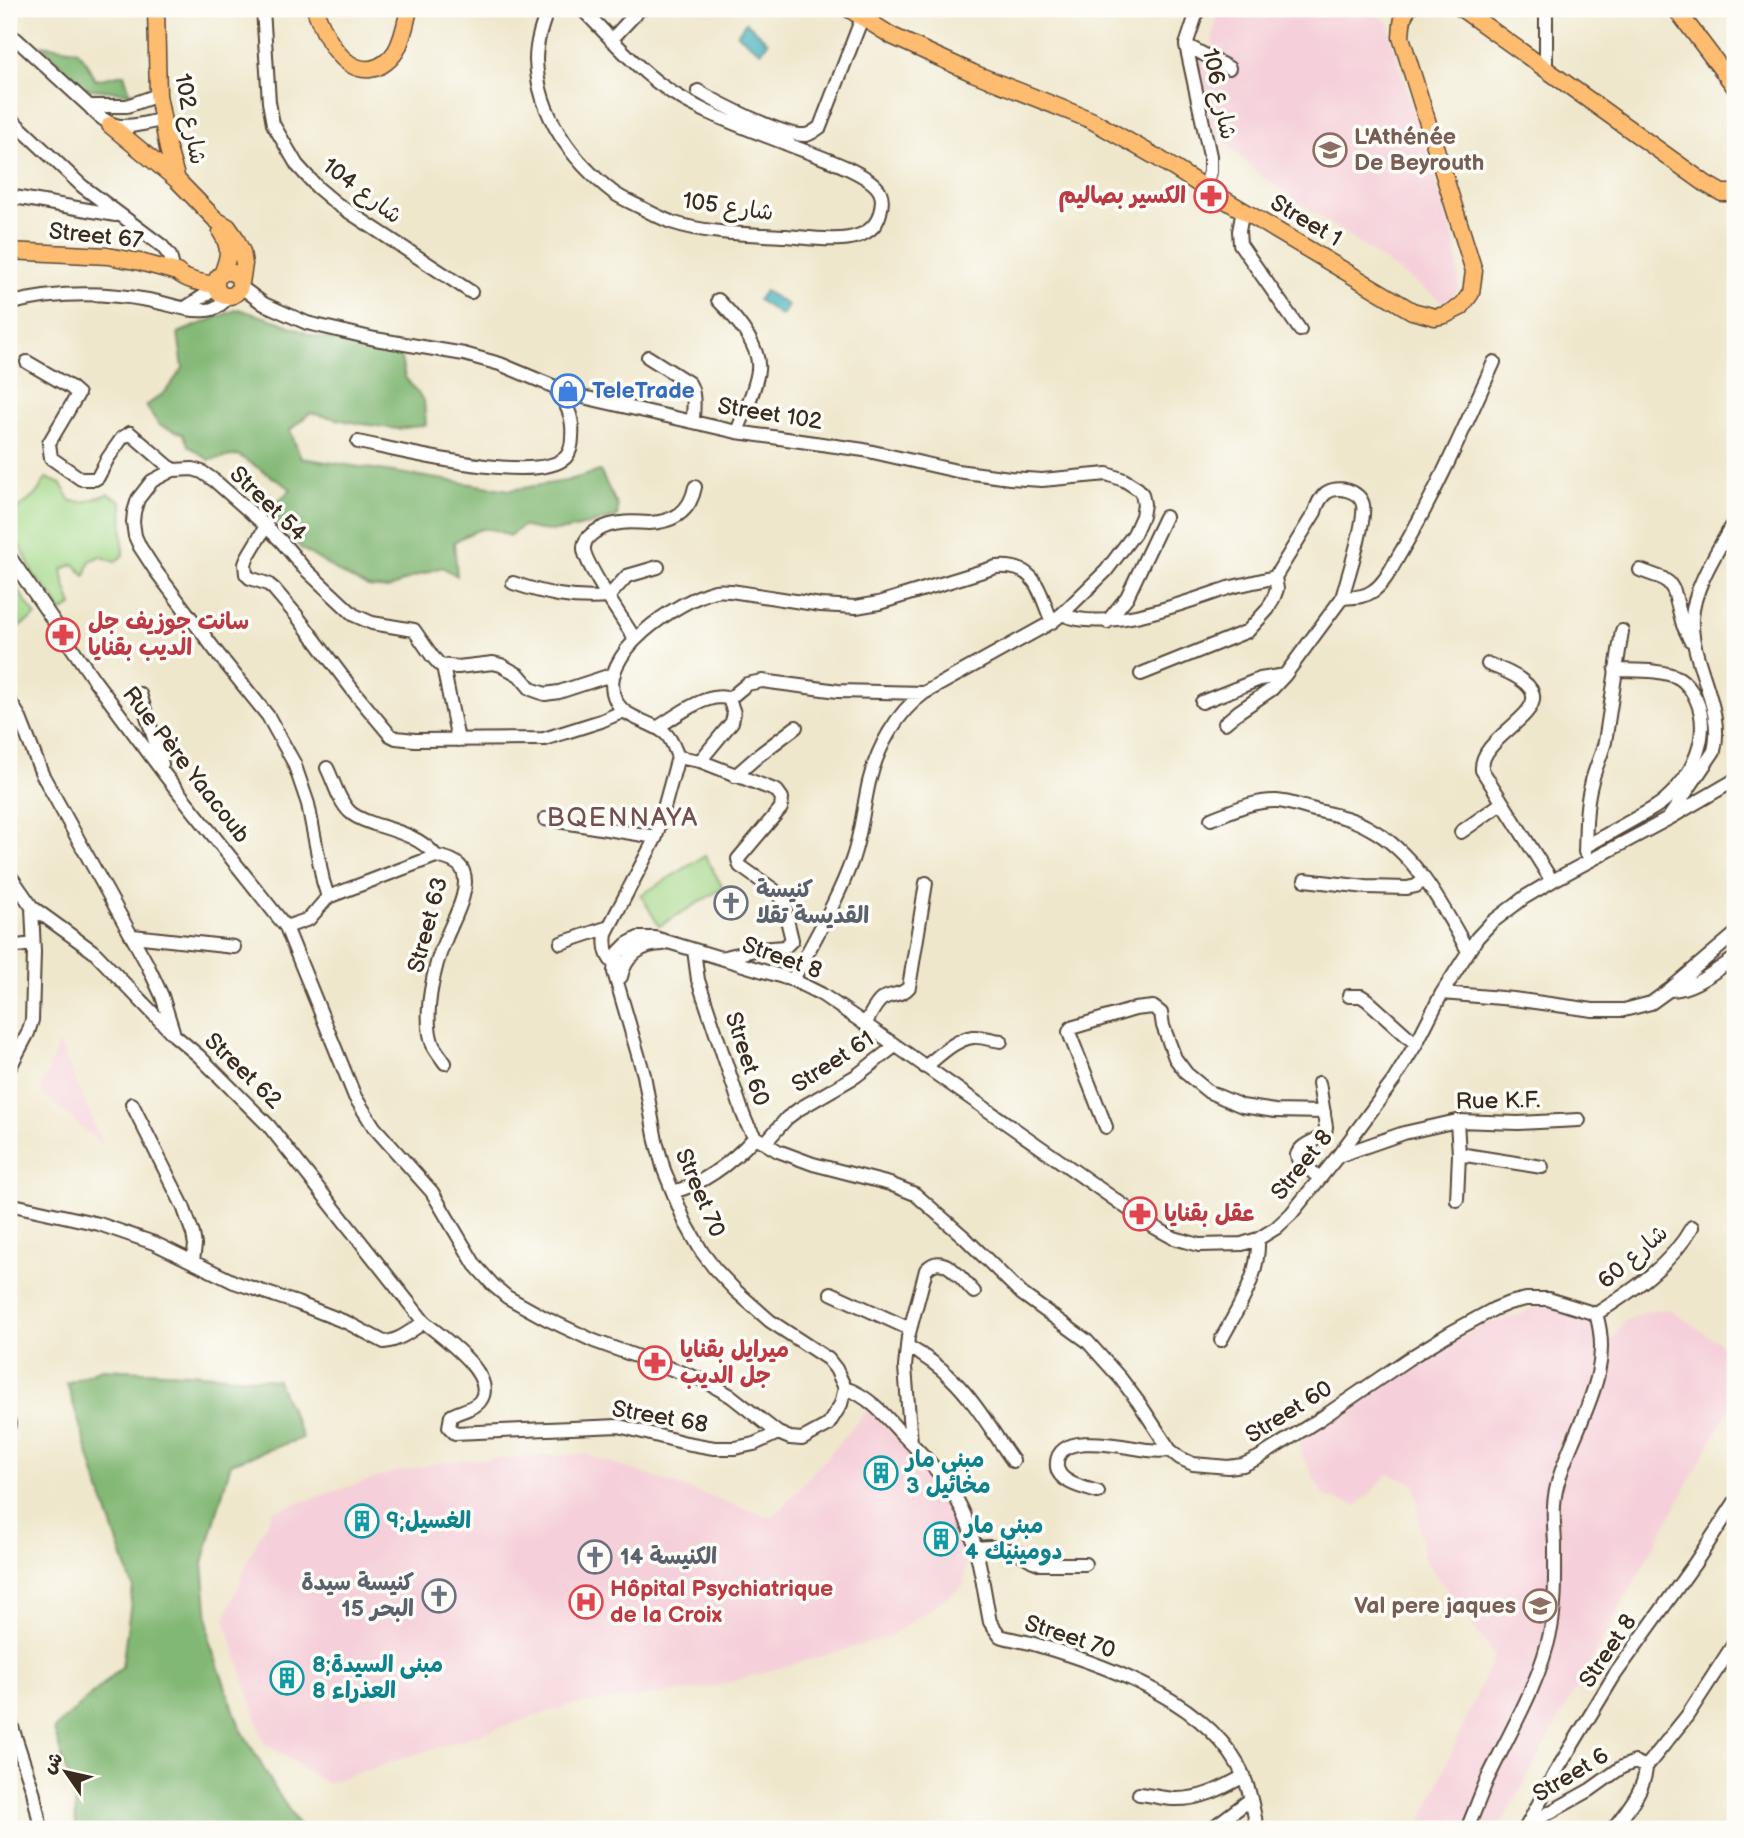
<svg xmlns="http://www.w3.org/2000/svg" width="1744" height="1838" font-family="'Balsamiq Sans','Playpen Sans Arabic',sans-serif">
<rect width="100%" height="100%" fill="#fdfcf7"/>
<filter id="ink" filterUnits="userSpaceOnUse"><feTurbulence type="fractalNoise" baseFrequency=".0143" numOctaves="2"/><feDisplacementMap in="SourceGraphic" scale="14" xChannelSelector="R" yChannelSelector="G"/><feConvolveMatrix kernelMatrix="1 2 1 2 8 2 1 2 1" color-interpolation-filters="sRGB"/></filter>
<filter id="wash" filterUnits="userSpaceOnUse"><feTurbulence type="fractalNoise" baseFrequency=".00686" numOctaves="4" result="noise"/><feDisplacementMap in="SourceGraphic" scale="28" xChannelSelector="R" yChannelSelector="G"/><feGaussianBlur stdDeviation="1.57" result="paint"/><feColorMatrix in="noise" values="0 0 0 0 0 0 0 0 0 0 0 0 0 0 0 0 0 1.4 0 .05"/><feComposite in="paint" operator="in"/></filter>
<g filter="url(#wash)">
<rect width="100%" height="100%" fill="#efe7cc"/>
<path fill="#f5cfd9" d="M1218,9h152l20,15v12l66,209 3,43 -13,16 -186,-129 -53,-50 -20,-79 46,25 -21,-29z
M59,1042l45,105 -64,-56z
M1540,1303l36,7 33,34 17,-24 20,-8 16,-3 8,1 65,43v45l-236,431h-81l76,-174 -71,-98 -8,-73 -27,-10 -30,32 -35,-10 -25,-49 10,-15 175,-107 37,-10z
M869,1409l102,113 -7,63 -75,52 -179,51 -143,18 -241,77 -62,-40 -39,-124 26,-66 22,-42 122,-39 56,-11 135,-7 187,64z"/>
<path fill="#a3d888" stroke="#6f8153" stroke-width="2" d="M46,478l15,6 10,17 13,1 24,-8 14,7 1,54 -8,7 -15,-6 -10,5 -5,15 -11,-12 -12,5 2,13 8,24 -11,6 -7,-14 -20,-23 -11,-24 -14,-18c0,-23 8,-22 24,-36 6,-5 9,-13 13,-19z
M9,577l27,39 -27,17z
M705,856l18,32 -64,38 -18,-31z"/>
<path fill="#82b874" stroke="#5e7149" stroke-width="2" d="M42,45l34,5 9,10 10,20 29,-6 6,19 -48,-5z
M238,309l42,13 33,14 87,19 5,22 19,24 2,24 -28,4 -42,-6 -46,-10 -20,17 11,28 209,32 56,-9 34,-10 18,36 -1,10c-36,8 -57,21 -94,9l-14,10c-26,-13 -31,-7 -55,6l3,34 -15,-9 -29,10 -25,12 -20,-2 -26,-13 -40,-25 -26,-27 -8,-11 23,-22 -53,-34 -29,5 -20,-14 -6,-12 -24,-9 -13,-19 19,-14 18,-24 -5,-35z
M101,1369l87,4 89,7 26,58 -72,25 -28,100 7,80 30,84 34,60 27,42h-225l-1,-26 -21,-74 68,-62 11,-80 -35,-102 -31,-102z"/>
<path fill="#41b1bb" stroke="#3e6e6c" stroke-width="2" d="M746,22l22,20 -7,10 -24,-18z
M765,291l23,14 -6,11 -24,-16z"/>
</g>
<g filter="url(#ink)">
<g fill="none" stroke-linecap="round" stroke-linejoin="round">
<defs>
<path id="minor" d="M263,9l6,93 4,22 24,41 21,23 19,16 134,88
M548,9c-6,16 -12,33 -12,51 2,55 36,101 78,133 8,6 19,10 28,15 9,5 19,10 29,14 36,12 77,12 115,14 29,2 85,14 94,-23 2,-7 3,-15 0,-21 -9,-20 -72,-39 -93,-48 -48,-19 -102,-36 -141,-71 -23,-20 -43,-43 -64,-64
M1198,9l-12,36 24,111v16l-5,16
M1546,9v60
M9,35l7,4 73,67c25,29 40,20 73,14
M611,40l29,-31
M1186,45l43,23
M698,91c20,12 86,46 108,44 5,-1 10,-5 14,-8l42,-109
M89,106h38l31,-11
M9,117l73,69 80,60 8,10 4,15
M9,196l107,19
M1243,210l-4,21 1,13 60,86
M241,287l23,17 43,19 68,16 89,15 36,10 74,31 163,37 127,18 93,21 53,7 32,2 65,-6 17,6 14,9 4,5 2,10 -2,12 -8,18 -28,37 -44,43 -10,8 -128,71c-28,20 -47,56 -55,89 -6,26 -8,53 -17,78 -15,42 -39,81 -59,120
M718,300c16,16 43,46 40,70 -2,19 -14,43 -21,62
M9,304c45,-12 93,-12 139,-4 19,3 39,12 58,10 10,0 16,-7 23,-13
M185,308l31,-20
M648,357l41,26c7,11 4,27 4,39
M27,362l43,25 8,7 -29,49 2,15 30,21h14l3,-2 10,-19 14,-20 8,-5 43,37
M358,442c40,8 179,44 208,15 5,-6 6,-13 6,-20 2,-21 -6,-34 -18,-50
M266,526l-18,30 -3,8 1,10 4,4 18,6 6,5 23,27 58,77 35,42 6,3 19,2 129,-1 57,-18 23,-10
M9,556l83,121 73,98 121,152 69,170 19,30 58,65 43,73 18,20 14,12 38,21 49,23 111,40 26,15 47,37 12,5 12,1 26,-14 13,-21 4,-16 -9,-19 -8,-10 -58,-38 -34,-30 -21,-22 -13,-17 -17,-30 -21,-52 -8,-29 -12,-66 -30,-103 1,-12 4,-8 8,-8 11,-6h17l138,42 28,14 44,30 289,203 20,11 25,7 43,-1 16,-5 18,-11 15,-14 47,-58 56,-76 22,-36 26,-51 35,-55 14,-15 34,-26 27,-16 116,-62 67,-39
M658,567l-31,9 -19,21c-5,-9 -25,-40 -24,-49 0,-15 24,-24 37,-25 9,-2 19,0 28,0 25,-1 41,-11 46,-36
M1640,570l22,8 7,5 5,8 9,34 7,15
M513,583c33,11 60,17 95,14l27,42
M1062,614c42,20 122,-11 166,-26 15,-4 32,-7 47,-11l40,-65c2,-8 5,-14 11,-19 11,-8 34,-3 37,12 3,17 -16,74 -21,93 11,-1 21,0 31,-7 13,-9 20,-26 28,-39 36,-61 64,-126 93,-190
M1107,622l20,-25 38,-80
M1488,664c107,39 -10,63 -6,106l70,111
M443,666l15,74
M1141,674l107,-43 20,-22 6,-12 3,-8 -2,-12
M140,694l22,70
M729,699l18,-15 15,-3 76,10 86,2
M9,700l10,16 23,58 105,190 15,32 11,35
M1202,702l58,-23 25,-4
M1225,723l13,-11 34,-23 13,-14 57,-77
M657,728c17,-11 52,-38 72,-29
M678,757c-4,-9 -6,-18 -13,-24 -15,-12 -40,-14 -49,-32 -23,-46 63,-101 99,-110 5,-1 11,0 16,0l90,14 35,2 23,-4 117,-36c41,-3 42,23 56,55
M678,757l22,4 77,30 5,7 -1,10 -43,51 2,7 34,24 8,9 10,41 -7,7 -26,2 -38,9
M700,761l32,-39 2,-9 -5,-14
M327,768c7,14 12,34 23,44 6,6 16,9 24,12 22,7 47,13 62,32
M735,776l24,-21 37,-28
M1670,816l44,-65c11,-43 -24,-89 -22,-132 1,-32 28,-72 43,-99
M545,819l111,18
M1211,819c21,-8 43,-19 66,-18 14,1 28,7 42,10 17,4 35,8 50,17 47,25 74,79 99,123
M1461,832l41,-29
M1586,846c17,-9 34,-19 52,-29 9,-5 19,-10 27,-17 28,-24 47,-66 31,-101 -4,-8 -9,-16 -17,-21 -18,-9 -44,-7 -64,-8
M1585,852c1,-22 0,-45 6,-67 3,-15 10,-28 14,-43l17,-111
M9,874l23,33 62,45 80,83 25,21 70,70 155,196c17,14 75,54 56,79 -6,8 -21,10 -29,15l-2,11 6,6 164,-7 67,17 28,5h21l19,-4 24,-11
M1305,880l61,7 41,1 9,-2 8,-6
M328,897l-5,-16 -15,-77 -14,-41 -26,-47 -50,-62 -63,-84 -15,-23 -5,-11 -2,-14 1,-10 4,-13 14,-18 21,-11 20,-1 9,3 13,9 51,45 16,16 21,25 51,48 18,8 42,7 18,26 8,9 18,2 35,-4 8,2 18,10 12,14 14,5 14,-2 55,-18
M286,927l23,-8 19,-22 108,-41c10,2 23,5 27,15 8,19 -10,49 -17,67 -12,27 -24,79 -13,107 3,6 8,12 12,18
M133,936l101,11
M561,943l48,-16
M9,947l24,-3
M694,950l4,30 45,134 4,10 8,13 23,14 35,13 77,20 25,10 49,43 58,57 65,47 34,38 18,24 31,47 10,8 13,6 35,3 15,-2 15,-7 62,-39 88,-60 42,-26 44,-24 15,-6 17,-4h22l48,15
M618,967c-12,-8 -14,-20 -12,-34l50,-96 22,-80
M621,977c4,-21 21,-33 42,-33
M1670,990c23,0 46,-20 65,-32
M1442,993l71,6 80,11h31l27,-7 18,-13 66,-56
M1349,996h12l6,4 49,44
M865,1024c5,-8 10,-20 17,-25 10,-6 20,-3 27,-12l17,-104
M925,1067c13,-10 30,-28 48,-30 8,-1 19,3 28,4
M9,1069l19,-36 4,-13 2,-68 -2,-45
M132,1104l51,102 10,28 2,11 -2,16
M1457,1121l2,33 -2,46
M1106,1127l-36,-92 -1,-3 2,-4 64,-19 18,-2 8,6 2,13 12,32 12,16 22,18 33,14 33,5 49,1
M765,1143l22,-25 12,-9 57,-33 39,-30
M1459,1154l83,13
M1338,1156l66,-23 53,-12 61,2 61,-3
M1319,1178l-21,-19 -1,-4c5,-13 19,-12 28,-22l1,-6 -7,-44
M673,1192c33,-9 59,-30 82,-55
M9,1204l90,20 55,19 80,39 63,21 51,20 36,19c15,-1 28,-12 40,-20
M831,1293l79,36
M1596,1314c36,-23 75,-49 96,-87
M1221,1340c17,-32 39,-64 37,-101
M907,1346c16,9 31,19 44,32 25,24 42,55 62,83
M845,1388c23,8 38,25 54,43 21,21 45,44 59,71 20,36 24,80 32,120l10,14c13,4 25,5 37,9 72,21 175,58 207,132 7,17 10,35 13,52
M9,1423v2
M911,1443l-6,-76 3,-30 18,-67c17,-20 36,10 48,22
M1098,1492c-13,-4 -39,-9 -41,-25 -4,-39 72,-19 91,-17 8,1 15,1 22,0
M975,1548l15,-1 26,4 17,10 8,3h44
M9,1718l24,73 8,38
M1646,1767l41,-51 48,-74
M1139,1794c11,1 23,4 34,5 27,1 48,-10 71,-23
M1529,1824l61,-34 32,-23 13,-5 11,5c-1,23 -20,44 -33,62
M1211,1829l40,-30
M1467,1829c7,-16 13,-33 20,-49 24,-50 53,-97 64,-151 5,-29 4,-56 4,-85 -1,-20 -3,-39 2,-58 15,-59 59,-109 39,-172
M1525,1829l29,-54 60,-99 81,-113 40,-61"/>
<path id="major" d="M156,9l2,86 10,54 9,31 39,40 12,7 7,10 7,15 2,12 -3,19
M315,9c8,23 26,63 55,60 11,-1 21,-10 26,-18 7,-12 10,-29 13,-42
M849,9l43,27 81,37 118,47 67,38 47,30 207,123 23,6 10,-2 16,-8 10,-14 3,-22 -73,-234c1,-9 0,-21 7,-28
M1462,9l244,175 16,9h13
M1676,9l59,78
M110,125l67,55
M221,232c10,16 8,25 1,42
M9,251l99,5 32,6 37,10c10,9 25,11 39,13
M216 284a12 12 0 1 1 24 0a12 12 0 1 1-24 0Z"/>
</defs>
<use href="#minor" stroke="#564638" stroke-width="16"/>
<use href="#major" stroke="#564638" stroke-width="19"/>
<use href="#minor" stroke="#fff" stroke-width="12"/>
<use href="#major" stroke="#febc70" stroke-width="16"/>
</g>
</g>
<defs>
<symbol id="school-ring" viewBox="-11 -11 22 22"><circle r="9.5" fill="#fdfcf7" stroke="#8d6e63" stroke-width="1.5"/><path d="M0-5L7-2L0 1L-7-2ZM-4 1L0 2.5L4 1V4Q0 6-4 4Z" fill="#8d6e63"/></symbol>
<symbol id="pharmacy-ring" viewBox="-11 -11 22 22"><circle r="9.5" fill="#fdfcf7" stroke="#e0444e" stroke-width="1.5"/><path d="M-2-6h4v4h4v4h-4v4h-4v-4h-4v-4h4Z" fill="#e0444e"/></symbol>
<symbol id="shop-ring" viewBox="-11 -11 22 22"><circle r="9.5" fill="#fdfcf7" stroke="#3f7fe0" stroke-width="1.5"/><path d="M-5-2.5h2.3a2.7 3.5 0 0 1 5.4 0H5L5.5 6h-11ZM-1.5-2.5h3a1.5 2.3 0 0 0-3 0Z" fill="#3f7fe0"/></symbol>
<symbol id="church-ring" viewBox="-11 -11 22 22"><circle r="9.5" fill="#fdfcf7" stroke="#6b7280" stroke-width="1.5"/><path d="M-1.2-6h2.4v3.5h3.3v2.4h-3.3V6h-2.4V-.1h-3.3v-2.4h3.3Z" fill="#6b7280"/></symbol>
<symbol id="building-ring" viewBox="-11 -11 22 22"><circle r="9.5" fill="#fdfcf7" stroke="#0f9aa8" stroke-width="1.5"/><path d="M-4-6H4V6H1V3H-1V6H-4ZM-2.5-4.3h1.7v1.8h-1.7ZM.8-4.3h1.7v1.8H.8ZM-2.5-1h1.7V.8h-1.7ZM.8-1h1.7V.8H.8Z" fill="#0f9aa8"/></symbol>
<symbol id="hospital-ring" viewBox="-11 -11 22 22"><circle r="9.5" fill="#fdfcf7" stroke="#e0444e" stroke-width="1.5"/><path d="M-5-5h3v3.5h4V-5h3V5h-3V1.5h-4V5h-3Z" fill="#e0444e"/></symbol>
</defs>
<g fill-rule="evenodd">
<use href="#school-ring" x="1311" y="131" width="38" height="38"/>
<use href="#pharmacy-ring" x="1192" y="177" width="38" height="38"/>
<use href="#shop-ring" x="549" y="372" width="38" height="38"/>
<use href="#pharmacy-ring" x="44" y="616" width="38" height="38"/>
<use href="#church-ring" x="712" y="884" width="38" height="38"/>
<use href="#pharmacy-ring" x="1121" y="1195" width="38" height="38"/>
<use href="#pharmacy-ring" x="636" y="1344" width="38" height="38"/>
<use href="#building-ring" x="862" y="1454" width="38" height="38"/>
<use href="#building-ring" x="343" y="1502" width="38" height="38"/>
<use href="#building-ring" x="922" y="1520" width="38" height="38"/>
<use href="#church-ring" x="576" y="1538" width="38" height="38"/>
<use href="#church-ring" x="420" y="1577" width="38" height="38"/>
<use href="#hospital-ring" x="567" y="1583" width="38" height="38"/>
<use href="#school-ring" x="1521" y="1587" width="38" height="38"/>
<use href="#building-ring" x="268" y="1659" width="38" height="38"/>
</g>
<g text-anchor="middle" dominant-baseline="central" stroke-width="7" stroke-linejoin="round" paint-order="stroke">
<g font-size="23" fill="#3b2a1e" stroke="#fdfcf7">
<text transform="translate(1219 94) rotate(78)">شارع 106</text>
<text transform="translate(190 119) rotate(80)">شارع 102</text>
<text transform="translate(362 191) rotate(37)">شارع 104</text>
<text transform="translate(728 207) rotate(8)">شارع 105</text>
<text transform="translate(1306 221) rotate(31)">Street 1</text>
<text transform="translate(96 236) rotate(6)">Street 67</text>
<text transform="translate(770 414) rotate(9)">Street 102</text>
<text transform="translate(268 504) rotate(44)">Street 54</text>
<text transform="translate(186 765) rotate(52)">Rue Père Yaacoub</text>
<text transform="translate(428 925) rotate(-75)">Street 63</text>
<text transform="translate(782 958) rotate(20)">Street 8</text>
<text transform="translate(747 1059) rotate(72)">Street 60</text>
<text transform="translate(833 1062) rotate(-33)">Street 61</text>
<text transform="translate(243 1071) rotate(44)">Street 62</text>
<text transform="translate(1498 1101) rotate(-1)">Rue K.F.</text>
<text transform="translate(1302 1165) rotate(-51)">Street 8</text>
<text transform="translate(700 1193) rotate(67)">Street 70</text>
<text transform="translate(1633 1257) rotate(-41)">شارع 60</text>
<text transform="translate(1289 1412) rotate(-32)">Street 60</text>
<text transform="translate(660 1417) rotate(10)">Street 68</text>
<text transform="translate(1070 1637) rotate(18)">Street 70</text>
<text transform="translate(1608 1651) rotate(-56)">Street 8</text>
<text transform="translate(1571 1775) rotate(-31)">Street 6</text>
</g>
<g font-size="23" font-weight="bold" fill="#785e54" stroke="#fdfcf7" text-anchor="start">
<text x="1354" y="137">L'Athénée<tspan x="1354" dy="26">De Beyrouth</tspan></text>
<text x="1516" y="1606" text-anchor="end">Val pere jaques</text>
</g>
<g font-size="23" font-weight="bold" fill="#be3a42" stroke="#fdfcf7" text-anchor="start">
<text x="1186" y="196" text-anchor="end">الكسير بصاليم</text>
<text x="88" y="622">سانت جوزيف جل<tspan x="88" dy="26">الديب بقنايا</tspan></text>
<text x="1164" y="1214">عقل بقنايا</text>
<text x="680" y="1350">ميرايل بقنايا<tspan x="680" dy="26">جل الديب</tspan></text>
<text x="610" y="1589">Hôpital Psychiatrique<tspan x="610" dy="26">de la Croix</tspan></text>
</g>
<g font-size="23" font-weight="bold" fill="#366cbe" stroke="#fdfcf7" text-anchor="start">
<text x="592" y="391">TeleTrade</text>
</g>
<g font-size="23" font-weight="bold" fill="#5b616d" stroke="#fdfcf7" text-anchor="start">
<text x="756" y="890">كنيسة<tspan x="756" dy="26">القديسة تقلا</tspan></text>
<text x="620" y="1557">الكنيسة 14</text>
<text x="414" y="1583" text-anchor="end">كنيسة سيدة<tspan x="414" dy="26">البحر 15</tspan></text>
</g>
<g font-size="23" font-weight="bold" fill="#0d838f" stroke="#fdfcf7" text-anchor="start">
<text x="906" y="1460">مبنى مار<tspan x="906" dy="26">مخائيل 3</tspan></text>
<text x="386" y="1521">الغسيل;9</text>
<text x="965" y="1526">مبنى مار<tspan x="965" dy="26">دومينيك 4</tspan></text>
<text x="312" y="1665">8;مبنى السيدة<tspan x="312" dy="26">العذراء 8</tspan></text>
</g>
<g font-size="26" letter-spacing="2" fill="#744e51" stroke="#fdfcf7">
<text x="623" y="818">BQENNAYA</text>
</g>
</g>
<rect width="1744" height="1838" fill="none" stroke="#fdfcf7" stroke-width="35"/>
<g transform="translate(66 1772) rotate(304)" stroke="#fdfcf7" stroke-width="5" paint-order="stroke">
<path d="M0-5L12 26L0 18L-12 26Z" fill="#3b2a1e"/>
<text y="-10" font-size="19" font-weight="bold" text-anchor="middle" fill="#3b2a1e">ش</text>
</g>
</svg>
